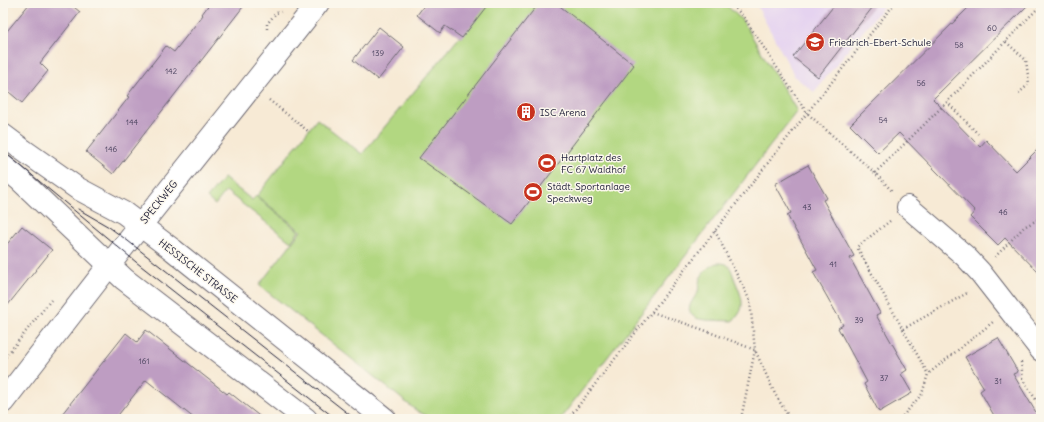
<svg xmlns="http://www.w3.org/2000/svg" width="1044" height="422" font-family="Delius,sans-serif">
<rect width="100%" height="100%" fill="#fbf7ec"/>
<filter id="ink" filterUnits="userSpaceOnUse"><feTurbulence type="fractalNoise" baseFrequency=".025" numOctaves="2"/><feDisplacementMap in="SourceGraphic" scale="8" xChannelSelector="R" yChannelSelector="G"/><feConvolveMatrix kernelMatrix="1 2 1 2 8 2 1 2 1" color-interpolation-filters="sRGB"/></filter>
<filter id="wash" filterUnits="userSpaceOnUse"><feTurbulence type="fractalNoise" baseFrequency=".012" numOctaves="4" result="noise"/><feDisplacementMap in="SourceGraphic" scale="16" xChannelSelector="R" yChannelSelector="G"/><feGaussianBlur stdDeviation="0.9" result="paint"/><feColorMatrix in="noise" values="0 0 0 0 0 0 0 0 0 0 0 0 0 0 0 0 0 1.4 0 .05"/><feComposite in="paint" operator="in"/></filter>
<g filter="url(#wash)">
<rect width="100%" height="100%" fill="#f7ead5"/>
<path fill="#e5d3f0" d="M753,3h133l-72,89 -19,-15 -38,-71z"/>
<path fill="#b2d781" stroke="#6a7c5e" d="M488,3h236l18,17 55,91 -237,308h-127l-16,-8 -158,-126 42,-54 -44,-35 60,-77 45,35z
M224,178l28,22 4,-4 43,35 -8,11 -65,-51 -11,14 -8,-7z
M717,263c3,0 6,0 9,1 5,3 5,6 7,11 5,16 18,32 -1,46 -9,-1 -33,1 -39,-5 -9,-7 1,-17 5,-24 1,-3 0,-6 1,-9 1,-8 10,-18 18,-20z"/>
<g id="blocks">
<path fill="#be9dc2" d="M30,3h39l11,9 -40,51 8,8 -26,32 -19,-16v-51z
M210,3h36l-133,171 -27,-22 43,-55 -2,-1 39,-50 8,6 29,-37 -1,-1z
M426,3h63l-27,35 -17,-12 -5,7 -23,-18z
M539,3h17l78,62 -122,159 -93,-66z
M836,3h40l-58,74 -25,-20z
M973,3h57l-97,96 47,48 6,-7 30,31 25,-25v129l-36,-37 -7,7 -28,-28 5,-6 -76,-78 -21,20 -28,-28z
M379,27l25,20 -26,33 -25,-20z
M808,165l19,33 -4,2 31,56 -4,2 30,55 -4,2 31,55 -6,4 11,19 -33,19 -15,-28 3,-2 -29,-54 5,-3 -30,-53 4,-2 -30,-55 4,-2 -16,-29z
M22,226l30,24 -49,61v-62z
M146,330l81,64 2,-2 34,27h-68l-49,-39 -31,39h-57l68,-86 11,9z
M998,338l20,34 -5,2 27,45h-44l-16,-28 4,-3 -19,-31z"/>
</g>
</g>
<g filter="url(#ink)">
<use href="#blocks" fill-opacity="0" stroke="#6d6871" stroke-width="1"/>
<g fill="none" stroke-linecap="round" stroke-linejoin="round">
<defs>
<path id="minor" d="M3,135l20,15 54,38 47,25 49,37 212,169
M3,166l17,14 104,99 182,140
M908,207l57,49 15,16 61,78
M3,402l118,-152 197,-247"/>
</defs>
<use href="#minor" stroke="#6d6871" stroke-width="24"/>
<path stroke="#6d6871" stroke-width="2.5" stroke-dasharray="1 3" stroke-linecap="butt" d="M730,3l13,13 64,97 68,60 18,19
M267,29v-5l9,-11 5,-1
M1006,42l20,18 3,24 -10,9
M269,100l39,31
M947,102l31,32
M875,173l72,-71 94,-97
M890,221l-33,26 71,127
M715,231l35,70 5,49 -14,69
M995,257l29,-30 17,-9
M652,312l52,18 51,20 20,44 15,25
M903,329l66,-37
M3,360l48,-60
M1021,362l2,18 18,27
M568,419l239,-306 88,-110
M900,419l22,-25 6,-20 65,-52"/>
<use href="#minor" stroke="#fff" stroke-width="22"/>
<path stroke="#22223b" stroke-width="1" d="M3,151l133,111 200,157
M78,209l31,18 19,14 227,178"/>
</g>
</g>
<defs>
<symbol id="school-disc" viewBox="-11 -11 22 22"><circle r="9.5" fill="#c8321e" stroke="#fbf7ec"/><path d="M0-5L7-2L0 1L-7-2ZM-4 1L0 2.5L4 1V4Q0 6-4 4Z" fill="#fff"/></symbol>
<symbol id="building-disc" viewBox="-11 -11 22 22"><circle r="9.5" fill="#c8321e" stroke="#fbf7ec"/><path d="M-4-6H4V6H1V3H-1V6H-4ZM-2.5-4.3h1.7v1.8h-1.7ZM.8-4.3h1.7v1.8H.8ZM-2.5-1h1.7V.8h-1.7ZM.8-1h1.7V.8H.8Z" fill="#fff"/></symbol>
<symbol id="stadium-disc" viewBox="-11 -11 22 22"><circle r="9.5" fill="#c8321e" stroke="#fbf7ec"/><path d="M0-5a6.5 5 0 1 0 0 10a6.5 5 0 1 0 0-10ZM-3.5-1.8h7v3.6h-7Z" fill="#fff"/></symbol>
</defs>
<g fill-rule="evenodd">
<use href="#school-disc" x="804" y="31" width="22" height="22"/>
<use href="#building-disc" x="515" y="101" width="22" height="22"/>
<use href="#stadium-disc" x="536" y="152" width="22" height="22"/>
<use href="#stadium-disc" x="522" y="181" width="22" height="22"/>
</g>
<g text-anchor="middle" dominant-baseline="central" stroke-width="3" stroke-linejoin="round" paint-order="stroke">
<g font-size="8" fill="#49415d">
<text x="992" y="28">60</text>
<text x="959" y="45">58</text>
<text x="378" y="53">139</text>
<text x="171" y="71">142</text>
<text x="921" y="83">56</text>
<text x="883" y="120">54</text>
<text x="132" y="122">144</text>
<text x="111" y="149">146</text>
<text x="807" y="207">43</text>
<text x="1003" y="212">46</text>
<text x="833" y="264">41</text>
<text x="859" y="320">39</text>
<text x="144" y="361">161</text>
<text x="884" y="378">37</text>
<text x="998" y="381">31</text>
</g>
<g font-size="10" fill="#22223b" stroke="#fbf7ec" text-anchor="start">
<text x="829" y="42">Friedrich-Ebert-Schule</text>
<text x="540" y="112">ISC Arena</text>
<text x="561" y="157">Hartplatz des<tspan x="561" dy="12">FC 67 Waldhof</tspan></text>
<text x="547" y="186">Städt. Sportanlage<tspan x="547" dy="12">Speckweg</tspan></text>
</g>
<g font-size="10" fill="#22223b" stroke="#fbf7ec">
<text transform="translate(159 202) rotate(-51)">SPECKWEG</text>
<text transform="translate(198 271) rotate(38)">HESSISCHE STRASSE</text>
</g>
</g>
<rect width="1044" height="422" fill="none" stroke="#fbf7ec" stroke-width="16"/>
</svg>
